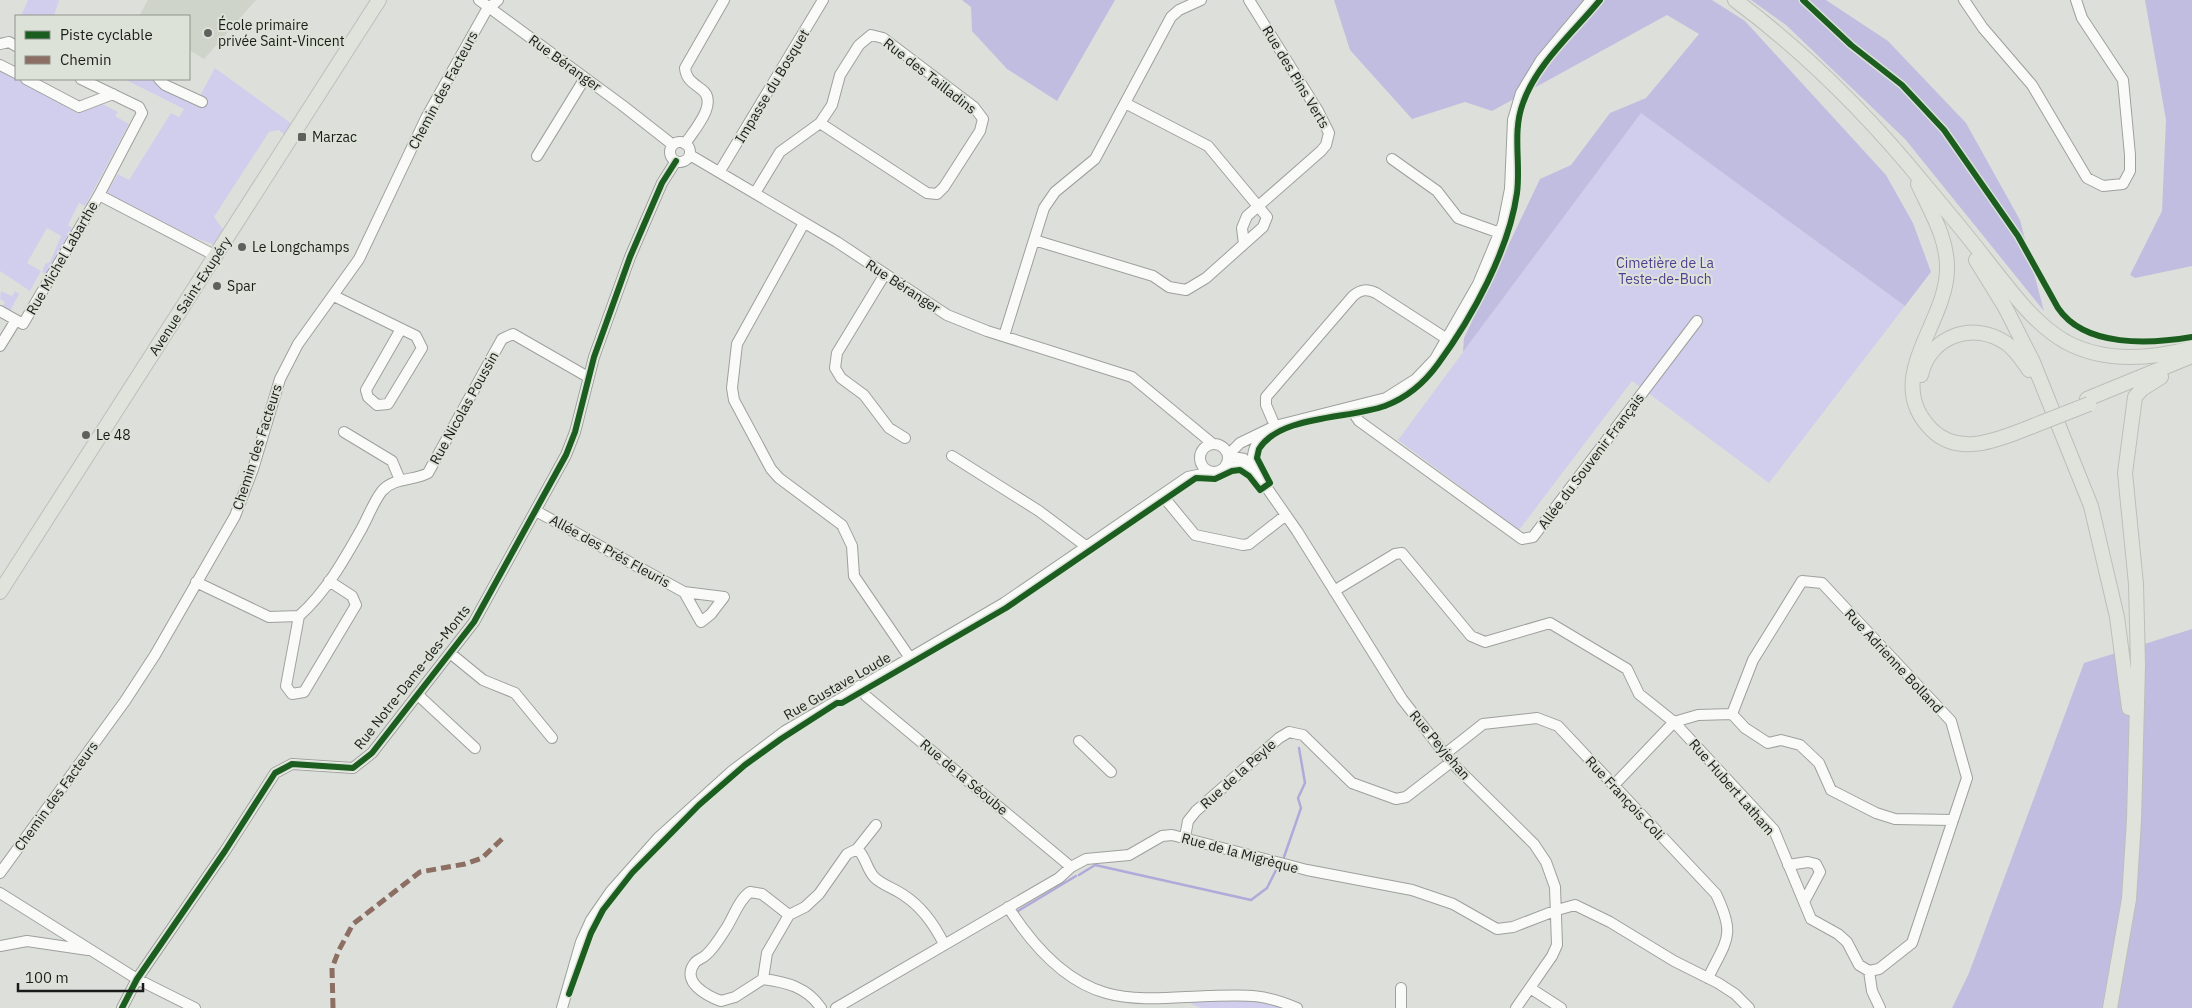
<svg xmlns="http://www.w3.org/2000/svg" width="2192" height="1008" font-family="'IBM Plex Sans',sans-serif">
<rect width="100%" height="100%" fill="#dde0da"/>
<path fill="#ced4c9" d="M148,0h108l-52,59 -15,-9v-34h-50z"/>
<path fill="#d1ceed" d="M28,0h31l-5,16h-33z
M215,68l77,56 -7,11 -6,-5 -10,2 -55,85 11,15 -6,14 -24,-8 -88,-45 11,-19 11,6 42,-67 8,4 5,-8 -60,-30h31l41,24z
M0,69l77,44 25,-9 16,8 -3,4 14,8 -44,82 -6,-3 -11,22 4,3 -25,47 -5,-3 3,-8 5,-2 11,-26 -14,-8 -20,35 14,8 -11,20 -30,-20z
M1641,112l264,194 -136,177 -137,-102 -113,149 -121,-90z
M1,291l11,5 3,-5 4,3 -9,17 -8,-4 3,-5 -5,-3z
M1249,999l19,3 14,6h-81l-10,-4v-3z"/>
<path fill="#c1bde1" d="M962,0h153l-58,101 -50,-32 -35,-38 -1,-24z
M1334,0h378l33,21 141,154 27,48 18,49 -26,34 -264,-193 -178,239 1,-14 76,-159 31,-14 39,-52 36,-15 53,-64 -32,-19 -175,96 -27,-9 -53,17 -62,-69z
M1751,0h75l62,41 78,82 54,97 24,91 -139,-172 -119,-114z
M2145,0h47v266l-57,12 -5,-3 32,-64 4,-91z
M2192,629v379h-240l17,-35 115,-310z"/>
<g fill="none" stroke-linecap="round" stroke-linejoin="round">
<path stroke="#b0a9d9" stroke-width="2.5" d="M1284,857l17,-49 -3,-10 7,-15 -6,-35
M1079,875l16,-10 156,35 16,-12 9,-18
M1018,911l58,-35"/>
<defs>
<path id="minor" d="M479,0l143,105 51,40
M1964,0l19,28 49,57 55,93 16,8 20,-2 7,-13v-16l-7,-75 -41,-62 -6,-18
M0,44l9,-2 7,4
M0,65l16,8
M26,79l53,28 34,-13
M81,79l58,28 3,6 -43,82
M159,79l6,6 37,17
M1125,103l83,43 59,71 -4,10 -19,17
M670 152a10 10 0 1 1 20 0a10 10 0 1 1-20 0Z
M685,144c9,-14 35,-42 16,-55 -9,-7 -15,-10 -16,-21l39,-68
M690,155l147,87 110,73 40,16 145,46 81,67
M537,156l48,-78
M1392,159l45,32 21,27 42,15
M720,171l103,-171
M755,193l25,-41 40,-29 12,-18 8,-30 19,-30 12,-10 12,3 91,69 9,12 -3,12 -36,56 -7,7 -10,-1 -107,-70
M804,223l-67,121 -5,44 2,12 37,69 8,9 63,47 10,21 2,30 56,82
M1034,240l119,36 16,11 17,3 20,-12 38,-34 -2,-16 5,-12 74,-65 5,-6 3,-12 -11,-22 -69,-111
M885,274l-48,79 -2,15 6,10 23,17 25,33 16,10
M334,296l82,40 6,12 -34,56 -11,1 -9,-8 -2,-7 35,-61
M0,311l23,13 76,-129 117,61
M1004,336l40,-128 11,-16 40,-33 76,-142 8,-7 22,-10
M0,346l16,-26
M1350,408l9,13 163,118 11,-2 164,-216
M1275,426l-9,-21v-8l87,-101c8,-7 14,-7 23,-3l71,46
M344,432l48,29 8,19
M1200 458a14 14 0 1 1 28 0a14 14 0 1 1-28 0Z
M1228,455l12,-12 35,-17 111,-28 30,-19 19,-20 43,-75 25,-60 7,-35 3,-69 8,-27 20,-33 50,-60
M952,456l87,55 48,36
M1228,456l16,3 9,9 44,63 105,168 49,63 83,82 12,18 9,25 2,58 -5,11 -36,52
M1224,468l18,-1 12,8
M1255,468c-6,-15 2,-25 10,-37
M1162,495l33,40 48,10 6,-1 37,-29
M536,511l148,81 17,30 10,-8 13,-17 -40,-5
M196,582l73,35 30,-1c27,-24 45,-56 63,-88 6,-11 12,-27 20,-37 12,-14 32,-10 46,-18l74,-134 11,-5 75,43
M1334,591l61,-37 7,-1 69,83 14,6 65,-19 77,46 12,25 35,28 -60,63
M299,616l-13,70 6,8 12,-2 52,-87 -4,-9 -23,-15
M450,653l33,27 32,13 37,45
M859,686l7,10 205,171
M418,695l57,53
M1732,714l21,-54 49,-79 20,2 129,138 16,57 -55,165 -33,26 -10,2
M1079,741l32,31
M1445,754l38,-30 54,-6 21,8 158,168c20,42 11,45 -8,84
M1185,837l3,-16 8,-10 83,-73 10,-6 14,3 49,48 44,16 10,-2 45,-35
M857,849c9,7 9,20 18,29 9,8 21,11 30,18 18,12 30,30 39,48
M1788,865l20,-3 8,2 4,8 -16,30
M0,873l125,-172 30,-46 80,-139 18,-47 27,-90 18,-35 61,-85 67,-141 60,-107 12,-11
M0,893l137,86 58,29
M1008,907c23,36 55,74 98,86 31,9 69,4 102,3 37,-1 54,-3 89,12
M0,946l27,-5 61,9
M1869,971l-10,-6 -12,-23 -9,-8 -27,-15 -37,-89 -100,-108 24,-7 34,-1 13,14 23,15 13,-3 19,5 19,18 12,27 45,23 19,6 58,1
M1869,971l3,20 8,17
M763,979l-28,18 -14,4c-14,-5 -40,-19 -27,-37 3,-5 8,-5 12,-9 7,-6 14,-17 19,-25 8,-11 13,-30 25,-38l12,2 27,21
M1530,988l31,20
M122,1008l15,-29 88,-128 50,-78 17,-9 61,4 19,-15 102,-131 92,-167 9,-23 19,-75 36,-100 32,-74 14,-22
M562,1008l19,-66 10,-22 20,-29 47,-53 74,-67 53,-40 219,-128 184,-126 23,-5
M821,1008c-14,-21 -35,-26 -58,-29l4,-26 22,-38 16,-8 14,-13 28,-40 10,-5 19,-24
M836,1008l223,-130 12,-11 15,-8 43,-4 33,-19 10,-1 135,35 105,20 41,14 44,25 16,-2 44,-17 18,-5 35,17 64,39 44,22 17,11 14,14
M1401,1008v-20"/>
<path id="major" d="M1735,0c71,53 134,116 190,185 21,25 42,50 62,76 24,30 46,62 79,81 39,21 85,17 126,6
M1918,184c13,28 30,55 29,86 -1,55 -66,110 -15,160 28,28 70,8 101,-4
M1976,260l29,47 28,55 58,144 26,111 12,91
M1921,375c9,-40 53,-54 85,-32 10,7 16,17 23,27
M2087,399l105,-43
M0,592l379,-592
M2110,1008l19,-109 5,-79 4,-155 -2,-81 -11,-111 10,-76 7,-8 19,-12"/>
</defs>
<use href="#minor" stroke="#9ea09c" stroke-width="12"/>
<use href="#major" stroke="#bdbebb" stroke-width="16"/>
<use href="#minor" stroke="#fafaf9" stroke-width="10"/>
<use href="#major" stroke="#e0e3dc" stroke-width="14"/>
<defs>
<path id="major-bridge" d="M2033,426l56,-22"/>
</defs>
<use href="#major-bridge" stroke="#bdbebb" stroke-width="16" stroke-linecap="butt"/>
<use href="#major-bridge" stroke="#e0e3dc" stroke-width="14"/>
<path stroke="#8d6e63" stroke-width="5" stroke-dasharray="10 5" stroke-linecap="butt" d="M333,1008l-1,-40 7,-18 14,-26 67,-52 45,-8 17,-6 21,-20"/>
<defs>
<path id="cycleway" d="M1803,0l48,45 51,40 42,45 74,106 40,72c27,40 93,36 134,29
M569,994l22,-61 12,-23 29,-37 67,-68 46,-40 36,-26 56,-36h5l164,-95 190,-130 19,1 17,-8 8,-1 9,6 11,14 10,-7 -13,-25 2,-9c21,-34 90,-30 126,-43 21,-8 40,-24 53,-42 34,-46 71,-114 79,-171 4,-30 -5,-61 6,-90 14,-40 51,-71 77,-103
M122,1008l15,-29 88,-128 50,-78 17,-9 61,4 19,-15 102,-131 92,-167 9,-23 19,-75 36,-100 32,-74 14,-22"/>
</defs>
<use href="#cycleway" stroke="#dce2d8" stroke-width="9"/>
<use href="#cycleway" stroke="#1b5e20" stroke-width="6"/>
</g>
<g fill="#5e615d" stroke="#dce2d8" stroke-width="2">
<circle cx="208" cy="33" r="5"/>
<rect x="297" y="132" width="10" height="10" rx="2.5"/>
<circle cx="242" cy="247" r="5"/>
<circle cx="217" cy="286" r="5"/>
<circle cx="86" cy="435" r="5"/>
</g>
<g text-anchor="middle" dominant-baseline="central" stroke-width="4" stroke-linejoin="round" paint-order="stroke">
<g font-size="14" fill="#1a1c19" stroke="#dce2d8" text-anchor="start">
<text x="218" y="25">École primaire<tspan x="218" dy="16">privée Saint-Vincent</tspan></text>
<text x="312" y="137">Marzac</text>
<text x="252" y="247">Le Longchamps</text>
<text x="227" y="286">Spar</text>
<text x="96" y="435">Le 48</text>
</g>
<g font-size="14" fill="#1a1c19" stroke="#dce2d8">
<text transform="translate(565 63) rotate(36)">Rue Béranger</text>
<text transform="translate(930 76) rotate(38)">Rue des Tailladins</text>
<text transform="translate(1296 77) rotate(59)">Rue des Pins Verts</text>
<text transform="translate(772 86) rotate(-59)">Impasse du Bosquet</text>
<text transform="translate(443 90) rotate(-62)">Chemin des Facteurs</text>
<text transform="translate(62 258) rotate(-60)">Rue Michel Labarthe</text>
<text transform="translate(903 286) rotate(33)">Rue Béranger</text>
<text transform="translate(190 296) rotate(-57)">Avenue Saint-Exupéry</text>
<text transform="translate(464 408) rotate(-61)">Rue Nicolas Poussin</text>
<text transform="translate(257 447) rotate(-72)">Chemin des Facteurs</text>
<text transform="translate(1591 461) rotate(-53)">Allée du Souvenir Français</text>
<text transform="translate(610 551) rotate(29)">Allée des Prés Fleuris</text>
<text transform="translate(1894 661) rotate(47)">Rue Adrienne Bolland</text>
<text transform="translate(412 677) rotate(-52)">Rue Notre-Dame-des-Monts</text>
<text transform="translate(837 686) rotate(-30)">Rue Gustave Loude</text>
<text transform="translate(1440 745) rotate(50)">Rue Peyjehan</text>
<text transform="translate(1238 774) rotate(-42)">Rue de la Peyle</text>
<text transform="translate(964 777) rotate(40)">Rue de la Séoube</text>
<text transform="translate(1732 787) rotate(49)">Rue Hubert Latham</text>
<text transform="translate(56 796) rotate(-54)">Chemin des Facteurs</text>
<text transform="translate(1625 798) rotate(47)">Rue François Coli</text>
<text transform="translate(1240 853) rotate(15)">Rue de la Migrèque</text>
</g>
<g font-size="14" fill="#523e92" stroke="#dce2d8">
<text x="1665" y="263">Cimetière de La<tspan x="1665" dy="16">Teste-de-Buch</tspan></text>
</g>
</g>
<rect x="15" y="15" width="175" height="65" fill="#dce2d8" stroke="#8e938c"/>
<rect x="25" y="31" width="25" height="8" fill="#1b5e20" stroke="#8e938c"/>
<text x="60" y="40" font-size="15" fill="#1a1c19">Piste cyclable</text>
<rect x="25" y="56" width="25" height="8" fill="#8d6e63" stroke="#8e938c"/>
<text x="60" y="65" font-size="15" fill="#1a1c19">Chemin</text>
<path d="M18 983v8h125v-8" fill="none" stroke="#1a1c19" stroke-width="2.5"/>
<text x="25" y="983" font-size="15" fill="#1a1c19" stroke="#dce2d8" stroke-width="4" paint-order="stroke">100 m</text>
</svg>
